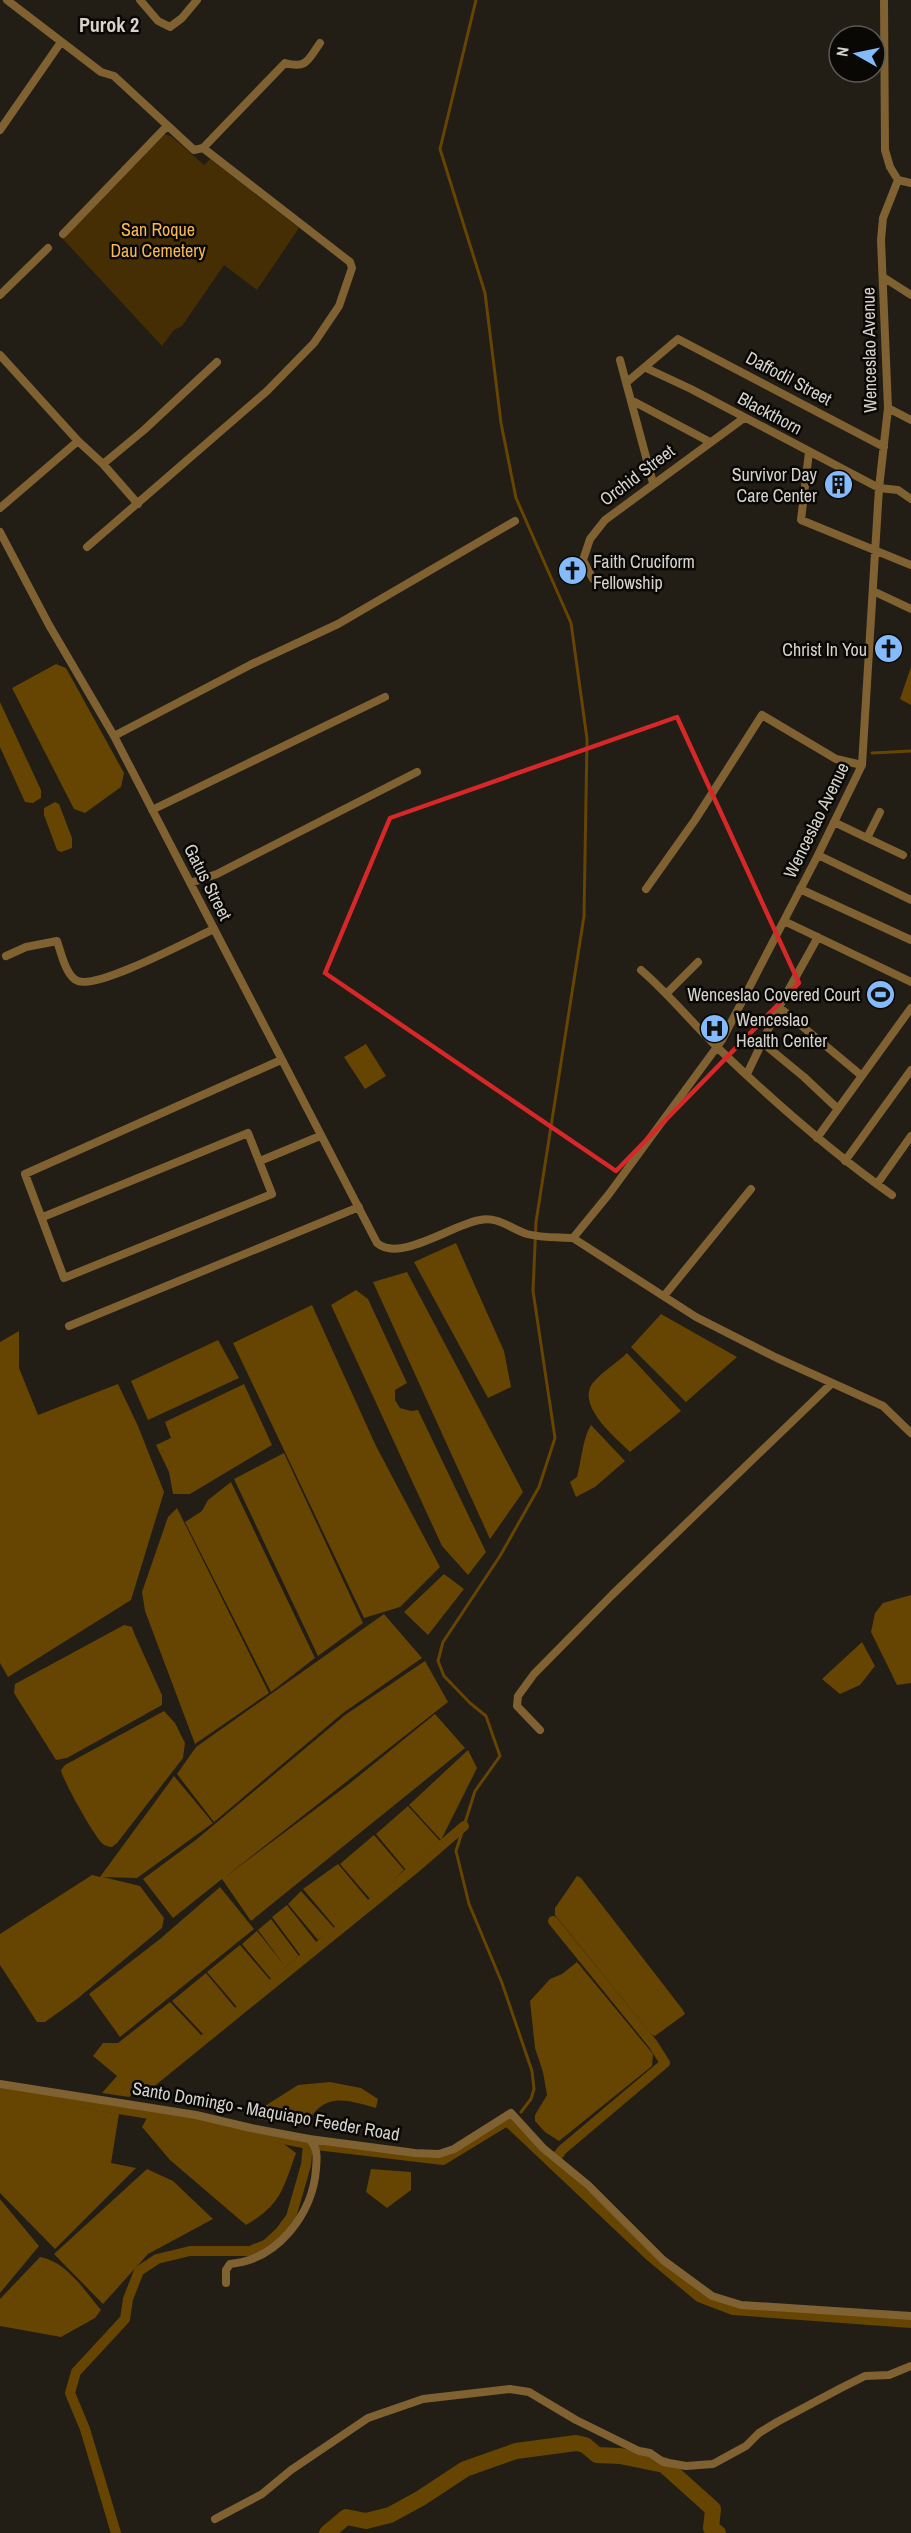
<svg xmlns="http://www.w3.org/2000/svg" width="911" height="2533" font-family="'Archivo Narrow',sans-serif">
<rect width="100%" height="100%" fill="#221d15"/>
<path fill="#462e04" d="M163,134l8,2 33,29 6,-6 89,69 -42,62 -33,-25 -42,61 -8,4 -12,16 -100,-108z"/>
<path fill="#664402" d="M56,664l10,4 58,105 -3,14 -36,26 -11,-4 -62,-121z
M911,667v38l-11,-6z
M0,702l41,88v8l-8,5 -8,-1 -25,-55z
M55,802l4,2 13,34v10l-11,4 -4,-2 -13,-35v-7z
M366,1044l20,32 -21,13 -21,-32z
M456,1243l48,108 7,36 -23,11 -74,-136z
M407,1272l116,220 -33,47 -117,-257z
M356,1290l12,9 39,84 -12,7v10l5,8 11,3 7,-1 68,142 -18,23 -26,-29 -111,-241z
M312,1305l64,141 64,121 -40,40 -36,11 -131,-275z
M661,1314l76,43 -51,45 -55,-55z
M19,1331v37l19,47 80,-31 20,42 26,66 -33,108 -123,77 -8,-14v-321z
M218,1340l21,38 -91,42 -17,-39z
M627,1353l54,58 -51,41c-14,-14 -53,-45 -38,-68 8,-11 25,-21 35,-31z
M244,1384l28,61 -82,49h-17l-4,-22 -13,-27 15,-7 -6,-16z
M591,1425l34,36 -30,26 -19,10 -6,-15 7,-5c4,-14 6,-40 14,-52z
M284,1453l79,170 -45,33 -84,-177z
M231,1482l84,176 -44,34 -86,-170 17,-11 6,-11z
M177,1508l92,185 -74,51 -50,-133 -3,-19 26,-75z
M444,1574l20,15 -36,46 -24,-23z
M911,1595v88l-14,2 -26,-53 4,-19 8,-10z
M384,1614l38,44 -79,55 -129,109 -37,-48 19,-27z
M124,1625l8,2 2,6 28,62v10l-95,53 -11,2 -42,-67 1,-9z
M862,1642l13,24 -15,19 -20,9 -18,-15z
M425,1661l23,41 -223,175 124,-93 86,-70 30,34 -214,173 -29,-42 -49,39 -30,-39 54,-40 148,-124z
M164,1711l11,12 10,20 -2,15 -66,85 -5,4c-5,-1 -6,-1 -9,-3 -8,-6 -41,-65 -42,-74l4,-5z
M468,1750l9,18 -36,72 -32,-35z
M174,1776l39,47 -76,55 -34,-1 37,9 24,32 -2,10 -85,71 -32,23h-8l-37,-57v-31l92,-59 8,2z
M408,1806l32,35 -34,29 -30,-36z
M374,1835l30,35 -33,30 -31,-36z
M338,1864l32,38 -34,26 -33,-39z
M577,1876l4,2 102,132 2,4 -30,22 -4,-2 -96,-119v-7z
M220,1887l34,42 -134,108 -31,-43 71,-55z
M301,1891l34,38 -17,11 -30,-36z
M287,1905l30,38 -16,13 -29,-39z
M271,1919l28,37 -28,23 -29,-35 15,-13 27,34 -26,-35z
M240,1945l30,35 -33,27 -30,-35z
M577,1962l76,92 -1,12 -93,75 -14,-9 -10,-11v-6l12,-20 -4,-23 -8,-24 -5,-47 20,-22 12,-5z
M206,1973l30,36 -33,25 -31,-33z
M170,2002l32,34 -73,61 -27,-4 15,-17 -24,-20 10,-13h15z
M330,2082l31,6 17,11 -2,9c-34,-9 -51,-16 -71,18l-48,-7v-8l41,-26z
M0,2094l119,20 -8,49 25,5 -81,81 -55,-56z
M148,2116l136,28 12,9c-13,36 -15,52 -50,72l-76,-65 -28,-33z
M147,2169l26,12 40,38 -65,35 -45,50 -49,-50z
M371,2169l40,3v18l-24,18 -21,-16z
M0,2199l39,47 -39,47z
M40,2257c26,4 45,34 61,53l-6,8 -34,19 -61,-11v-27z"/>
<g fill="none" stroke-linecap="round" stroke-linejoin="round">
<path stroke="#664402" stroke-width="3" d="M476,0l-36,149 45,144 16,130 15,75 55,125 16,116 -3,177 -48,306 -3,69 22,147 -16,49 -39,69 -57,86 -5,19 6,15 26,27 16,13 14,40 -25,35 -19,60 13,53 33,79 30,88 2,18 -3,10 -10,13
M872,753l39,-2"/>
<path stroke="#664402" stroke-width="10" d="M144,2088l275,-223 45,-39
M0,2090l193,31 115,23 135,16 64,-39 144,136 48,40 34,13 178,13
M552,2164l10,-14 103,-87 -12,-19 -100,-123
M116,2533l-31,-104 -15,-36 6,-21 49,-53 3,-20 11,-28 18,-12 33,-8h60l17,-7 13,-12 11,-15 15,-52 2,-21"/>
<path stroke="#664402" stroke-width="16" d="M327,2533l19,-16 20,4 24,-6 31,-17 44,-29 51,-18 60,-8 9,2 12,10 23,1 44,9 49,44 -2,19 7,5"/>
<path stroke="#806132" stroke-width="8" d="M7,0l94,72 13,4 80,74 9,-2 82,-85c22,6 23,-3 35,-20
M140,0l18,21 12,6 12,-9 15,-18
M884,0l1,150 5,17 8,13 13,3
M0,130l61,-88
M63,234l104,-108
M883,277l28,18
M0,295l48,-47
M0,355l78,86 -78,67
M620,360l33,123
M646,368l45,21 188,99 19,2 13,9
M627,382l51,-43 206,108
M631,400l79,42
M888,408l23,12
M78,441l25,23 35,40
M809,452l-8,68 110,45
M103,464l41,-34 73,-68
M0,532l49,93 65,111 263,507c23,20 76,-19 103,-23 18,-4 31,9 47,14 15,4 32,3 46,4l36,-44 113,-154 96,-185 44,-90 17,-277 9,-80 -7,-168 2,-22 15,-38
M87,547l180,-156 47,-48 25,-37 13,-38 -2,-6 -147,-114
M593,579l-10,-19 7,-21 15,-19 139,-102
M873,591l38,18
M114,736l138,-72 86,-40 177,-103
M152,810l233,-113
M834,822l33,16 13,-26
M867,838l36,17
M818,855l93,45
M190,883l27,-9 200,-102
M646,889l49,-69 67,-105 74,44 26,6
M800,889l111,51
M784,921l127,61
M6,956l20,-9 31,-6c4,11 9,36 21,40 20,8 112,-41 136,-52
M641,970c28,24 51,53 78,79 54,52 111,102 173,146
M667,993l31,-31
M779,1007l83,69
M764,1044l40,33 34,32
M747,1074l32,-67 39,-70
M817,1138l94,-130
M260,1161l60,-25
M845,1161l66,-91
M877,1184l34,-48
M43,1217l205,-84 24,61 -208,84 -39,-104 256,-114
M573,1238l123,79 81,41 106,48 28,27
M664,1296l87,-107
M69,1326l290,-119
M540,1730l-23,-24 1,-10 16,-22 78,-79 219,-211
M0,2084l196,31 55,13 58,11 106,14 24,1 15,-5 57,-36 32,35 45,37 75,75 49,36 29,9 170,11
M226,2283v-13l4,-6c47,-4 83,-50 86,-95 1,-11 2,-22 -7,-30
M215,2519l47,-25 29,-24 77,-52 55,-19 87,-10 19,3 47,28 63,31 11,2 13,9 23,4 27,-2 33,-18 13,-13 18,-11 64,-34 24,-12 24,-1 22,-9"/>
</g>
<path fill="none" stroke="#d62828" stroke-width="4.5" stroke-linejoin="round" d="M677,717l122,266 -183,188 -291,-198 65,-155z"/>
<defs>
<symbol id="building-disc" viewBox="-11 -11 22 22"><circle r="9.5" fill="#85bbfb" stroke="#0a0805"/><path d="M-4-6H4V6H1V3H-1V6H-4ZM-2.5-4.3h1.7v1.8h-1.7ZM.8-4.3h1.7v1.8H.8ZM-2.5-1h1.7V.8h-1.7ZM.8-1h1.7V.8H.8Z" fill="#111"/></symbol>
<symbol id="church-disc" viewBox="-11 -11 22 22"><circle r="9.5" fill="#85bbfb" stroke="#0a0805"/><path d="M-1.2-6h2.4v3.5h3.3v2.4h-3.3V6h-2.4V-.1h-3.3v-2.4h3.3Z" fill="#111"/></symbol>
<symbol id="stadium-disc" viewBox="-11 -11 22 22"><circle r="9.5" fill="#85bbfb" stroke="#0a0805"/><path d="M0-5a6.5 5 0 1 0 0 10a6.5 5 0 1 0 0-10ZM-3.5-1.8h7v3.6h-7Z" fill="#111"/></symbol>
<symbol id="hospital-disc" viewBox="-11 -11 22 22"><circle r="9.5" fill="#85bbfb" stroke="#0a0805"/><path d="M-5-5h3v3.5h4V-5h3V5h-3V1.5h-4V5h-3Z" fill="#111"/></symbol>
</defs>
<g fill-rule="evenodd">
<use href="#building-disc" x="822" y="468" width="33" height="33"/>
<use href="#church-disc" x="556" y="554" width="33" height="33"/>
<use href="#church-disc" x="872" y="632" width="33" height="33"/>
<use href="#stadium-disc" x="864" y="978" width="33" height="33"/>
<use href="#hospital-disc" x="698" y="1012" width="33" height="33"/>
</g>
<g text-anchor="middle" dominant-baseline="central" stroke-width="5" stroke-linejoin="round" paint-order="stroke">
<g font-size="18" fill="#f8b853" stroke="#0a0805">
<text x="158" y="229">San Roque<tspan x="158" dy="21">Dau Cemetery</tspan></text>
</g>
<g font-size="18" fill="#d5d2cd" stroke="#0a0805">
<text transform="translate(869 350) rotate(-91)">Wenceslao Avenue</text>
<text transform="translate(789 378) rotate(28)">Daffodil Street</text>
<text transform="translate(770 413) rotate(28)">Blackthorn</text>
<text transform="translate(637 475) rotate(-37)">Orchid Street</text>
<text transform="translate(816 820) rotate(-64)">Wenceslao Avenue</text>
<text transform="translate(208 882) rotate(63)">Gatus Street</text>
<text transform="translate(266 2111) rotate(10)">Santo Domingo - Maquiapo Feeder Road</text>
</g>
<g font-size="18" fill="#d5d2cd" stroke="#0a0805" text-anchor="end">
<text x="817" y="474">Survivor Day<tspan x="817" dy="21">Care Center</tspan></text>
<text x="593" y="561" text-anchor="start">Faith Cruciform<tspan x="593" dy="21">Fellowship</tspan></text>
<text x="867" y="649">Christ In You</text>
<text x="860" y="994">Wenceslao Covered Court</text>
<text x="736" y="1019" text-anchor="start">Wenceslao<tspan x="736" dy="21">Health Center</tspan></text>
</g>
<g font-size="20" font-weight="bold" fill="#dbd3c9" stroke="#0a0805">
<text x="109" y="24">Purok 2</text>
</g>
</g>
<g transform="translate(857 54) rotate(279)"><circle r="28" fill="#0a0805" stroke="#5b5955" stroke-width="1.5"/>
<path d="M0-4.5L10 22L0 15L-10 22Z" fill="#85bbfb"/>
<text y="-9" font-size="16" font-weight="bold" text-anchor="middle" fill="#d5d2cd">N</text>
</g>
</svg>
